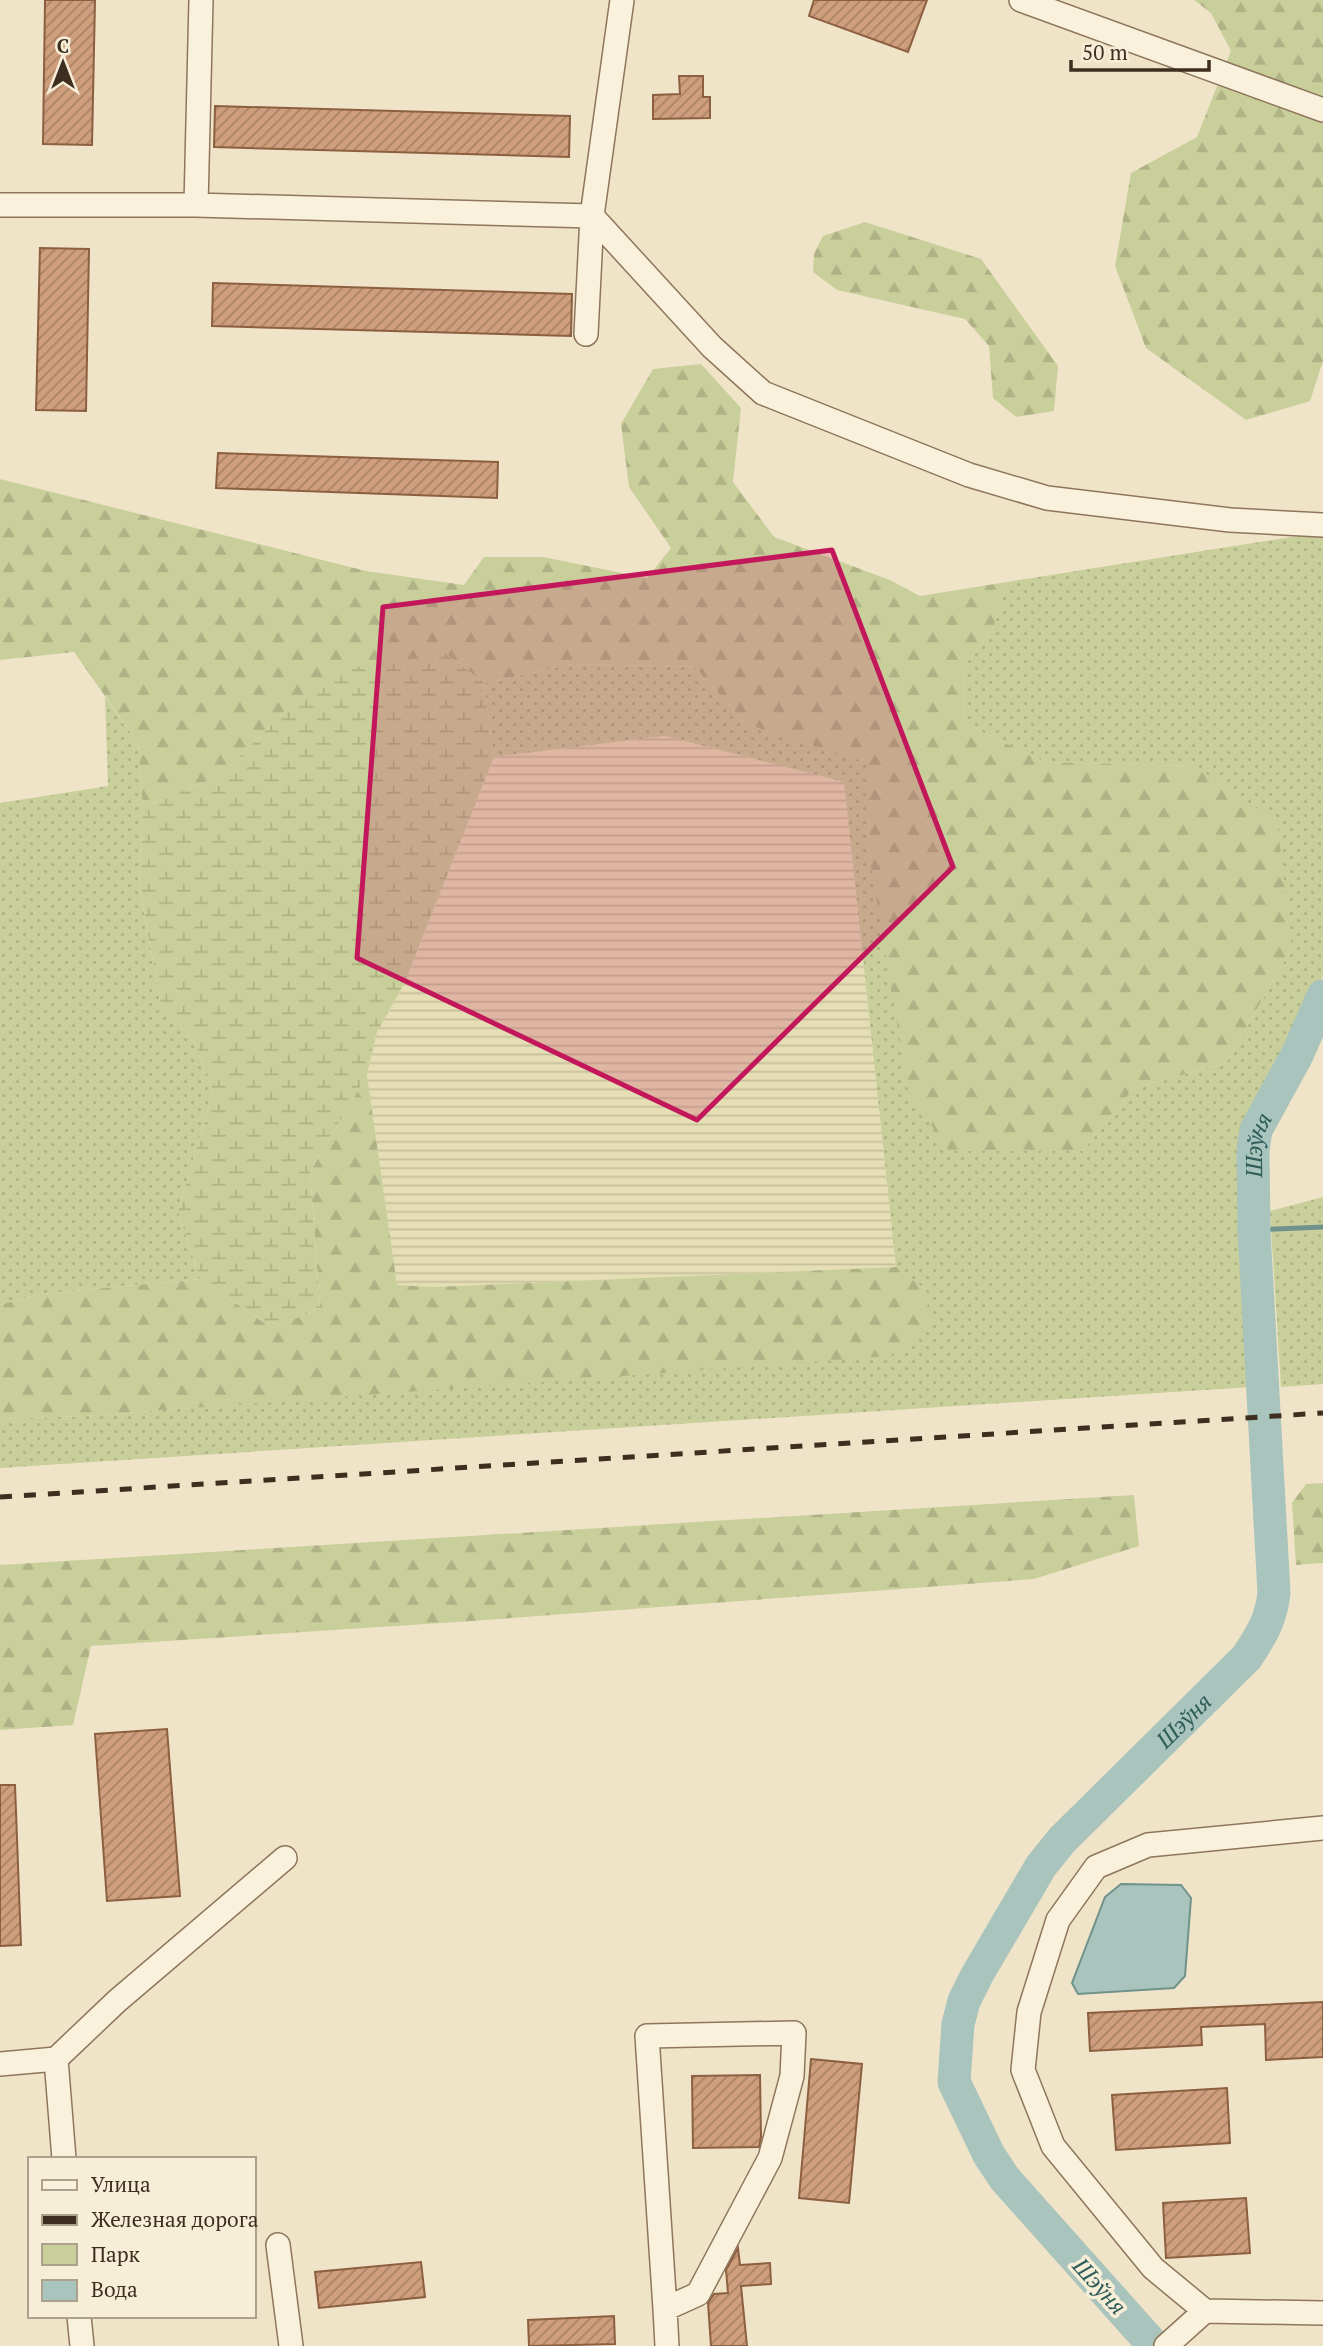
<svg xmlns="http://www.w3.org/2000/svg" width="1323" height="2346" font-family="'PT Serif',serif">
<defs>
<pattern id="farmland-rules" width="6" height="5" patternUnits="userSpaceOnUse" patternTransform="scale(1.75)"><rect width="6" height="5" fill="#e6deb5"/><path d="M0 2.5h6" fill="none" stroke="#c6bf9b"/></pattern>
<pattern id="green-dots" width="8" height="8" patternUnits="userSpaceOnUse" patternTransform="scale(1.75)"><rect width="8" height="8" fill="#c9cf9b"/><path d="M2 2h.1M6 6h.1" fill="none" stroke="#aeb285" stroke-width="1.8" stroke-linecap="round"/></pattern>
<pattern id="forest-firs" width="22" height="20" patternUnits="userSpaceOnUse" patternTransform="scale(1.75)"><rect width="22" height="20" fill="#c9cf9b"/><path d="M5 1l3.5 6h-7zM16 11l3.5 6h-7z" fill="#aeb285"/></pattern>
<pattern id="wetland-marsh" width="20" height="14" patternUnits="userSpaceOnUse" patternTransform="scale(1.75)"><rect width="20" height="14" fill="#c9cf9b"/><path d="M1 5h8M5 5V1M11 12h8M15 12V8" fill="none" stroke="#aeb285"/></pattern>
<pattern id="building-hatch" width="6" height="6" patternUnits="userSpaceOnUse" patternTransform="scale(1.75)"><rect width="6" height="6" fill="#cf9f7d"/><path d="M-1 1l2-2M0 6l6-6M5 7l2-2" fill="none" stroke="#a98266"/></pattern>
</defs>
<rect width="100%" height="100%" fill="#f0e4c8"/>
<path fill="url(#farmland-rules)" d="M665,736l179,46 52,485 -461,20 -38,-2 -30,-209 10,-44 27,-48 90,-227z"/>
<path fill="url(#green-dots)" d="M1323,532v444l-81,155 -2,43 11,213 -1251,81v-49l86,-3 404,-31 436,-95 -30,-23 -52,-485 -179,-46 -171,21 -10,-74 89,-19 122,3 51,57 124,39 -2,85 215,303 51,-63 92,-25 66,-115 -97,-182 -150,-4 -80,-38 -1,-58 29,-37 14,-47z
M105,697l33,46 5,65 -4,76 21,117 34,40 19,51 -35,119 22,68 -160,15 -40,11v-502l108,-17z
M1323,1197v187l-42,3 -11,-176z"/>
<path fill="url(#forest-firs)" d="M1194,0h129v361l-13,40 -64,19 -100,-72 -31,-82 16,-93 66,-36 34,-86 -20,-38z
M865,222l116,37 77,107 -4,45 -38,6 -23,-19 -4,-52 -24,-27 -128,-29 -24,-18 1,-18 9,-18z
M701,364l40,44 -8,74 41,55 116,43 30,16 87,-14 -14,47 -29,37 1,58 80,38 150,4 82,56 15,126 -66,115 -92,25 -51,63h-134l-41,-61 -40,-242 1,-85 -123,-39 -51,-57 -122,-3 -89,19 -39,-30 -153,51 -71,71 -78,33 -5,-65 -64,-91 -74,8v-181l366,92 98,14 20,-28h59l104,21 24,-30 -42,-61 -8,-63 32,-55z
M367,1075l30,210 38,2 461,-20 30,23 7,36 -43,30 -804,60 -86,3v-114l40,-11 160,-15 72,49 48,-20 -10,-136z
M1323,1483v80l-27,2 -4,-62 14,-19z
M1134,1495l5,51 -105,33 -562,42 -381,25 -18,79 -73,5v-165z"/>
<path fill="url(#wetland-marsh)" d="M445,653l39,30 10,74 -90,227 -27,48 -10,43 -57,97 10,136 -48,20 -72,-49 -22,-68 35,-119 -19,-51 -34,-40 -21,-117 4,-76 78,-33 71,-71 55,-35z"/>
<path fill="#a9c4bc" stroke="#6f938a" stroke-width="2" d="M1121,1884l60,1 10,13 -6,78 -11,12 -96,6 -6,-11 33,-86z"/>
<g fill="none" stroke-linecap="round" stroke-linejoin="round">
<path stroke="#6f938a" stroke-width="5" d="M1254,1230l69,-3"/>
<path stroke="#a9c4bc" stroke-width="33" id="s1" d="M1154,2346l-149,-167 -16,-24 -35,-73 4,-58 6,-23 13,-26 64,-109 21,-26 185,-183c15,-23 24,-37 27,-64l-20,-363 -1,-80 3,-20 41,-75 26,-59"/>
</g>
<path fill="url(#building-hatch)" stroke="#8d5f41" stroke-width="2" d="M45,0h50l-3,145 -49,-1z
M814,0h113l-19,52 -99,-36z
M679,76h24v21h7v21l-57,1v-24l27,-1z
M215,106l355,10 -1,41 -355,-10z
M40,248l49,1 -3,162 -50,-1z
M213,283l359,11 -1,42 -359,-10z
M218,453l280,9 -1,36 -281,-10z
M167,1729l13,167 -73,5 -12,-167z
M0,1785h15l6,160 -21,1z
M1323,2002v55l-57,3 -1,-36 -64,3 1,18 -112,6 -2,-38z
M811,2059l51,5 -13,139 -50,-5z
M760,2075l1,62 -2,10 -66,1 -1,-72z
M1227,2088l3,55 -114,7 -4,-55z
M1246,2198l4,55 -84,5 -3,-55z
M738,2248l2,17 30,-2 1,21 -30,2 6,60h-36l-3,-43 6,-9 14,-1 -2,-23z
M421,2262l4,35 -106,11 -4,-36z
M614,2316l1,28 -86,2 -1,-26z"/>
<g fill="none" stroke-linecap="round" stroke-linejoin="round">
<defs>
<path id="minor" d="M1021,0l302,110
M0,205h196l396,11 120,131 51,46 206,82 78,23 183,22 93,5
M196,205l5,-205
M586,334l6,-118 30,-216
M56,2059l8,100
M0,2064l56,-5 61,-58 168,-143
M278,2245l13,101
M665,2309l33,-15 72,-136 22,-82 2,-43 -147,3 18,273 2,37
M1205,2311l-52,-43 -100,-122 -30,-76 6,-58 29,-92 38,-53 52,-22 175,-17
M79,2316l3,30
M1166,2346l39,-35 118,2"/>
</defs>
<use href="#minor" stroke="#8d765c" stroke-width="26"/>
<use href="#minor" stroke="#faf1dc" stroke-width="23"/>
<path stroke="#3d2e20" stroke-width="5" stroke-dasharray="12 12" stroke-linecap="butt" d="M0,1497l1323,-84"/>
</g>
<path fill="#c2185b" fill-opacity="0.2" stroke="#c2185b" stroke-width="5" stroke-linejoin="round" d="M832,550l121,317 -256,253 -340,-162 26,-351z"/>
<g text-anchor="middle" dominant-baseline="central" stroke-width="7" stroke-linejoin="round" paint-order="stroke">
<g font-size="23" font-style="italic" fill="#2f5d5a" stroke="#f7eed8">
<text stroke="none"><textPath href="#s1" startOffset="1384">Шэўня</textPath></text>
<text stroke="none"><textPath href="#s1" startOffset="775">Шэўня</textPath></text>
<text transform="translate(1100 2286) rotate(48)">Шэўня</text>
</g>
</g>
<rect x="28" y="2157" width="228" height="161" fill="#f7eed8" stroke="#ada18e" stroke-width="2"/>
<rect x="42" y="2180" width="35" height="10" fill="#faf1dc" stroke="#ada18e" stroke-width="2"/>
<text x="91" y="2192" font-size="21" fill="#3d2e20">Улица</text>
<rect x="42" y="2215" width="35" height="10" fill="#3d2e20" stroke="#ada18e" stroke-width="2"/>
<text x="91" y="2227" font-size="21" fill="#3d2e20">Железная дорога</text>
<rect x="42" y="2244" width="35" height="21" fill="#c9cf9b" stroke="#ada18e" stroke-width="2"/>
<text x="91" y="2262" font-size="21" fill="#3d2e20">Парк</text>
<rect x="42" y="2280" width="35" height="21" fill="#a9c4bc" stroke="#ada18e" stroke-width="2"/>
<text x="91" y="2297" font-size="21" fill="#3d2e20">Вода</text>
<g transform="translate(63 63)" stroke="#f7eed8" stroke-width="5" paint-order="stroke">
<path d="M0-5L12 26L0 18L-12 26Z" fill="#3d2e20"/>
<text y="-10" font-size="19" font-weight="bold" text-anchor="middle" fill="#3d2e20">С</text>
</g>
<path d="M1071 60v10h138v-10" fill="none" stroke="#3d2e20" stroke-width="3.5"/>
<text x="1082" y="60" font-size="21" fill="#3d2e20" stroke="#f7eed8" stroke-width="5" paint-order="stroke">50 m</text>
</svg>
